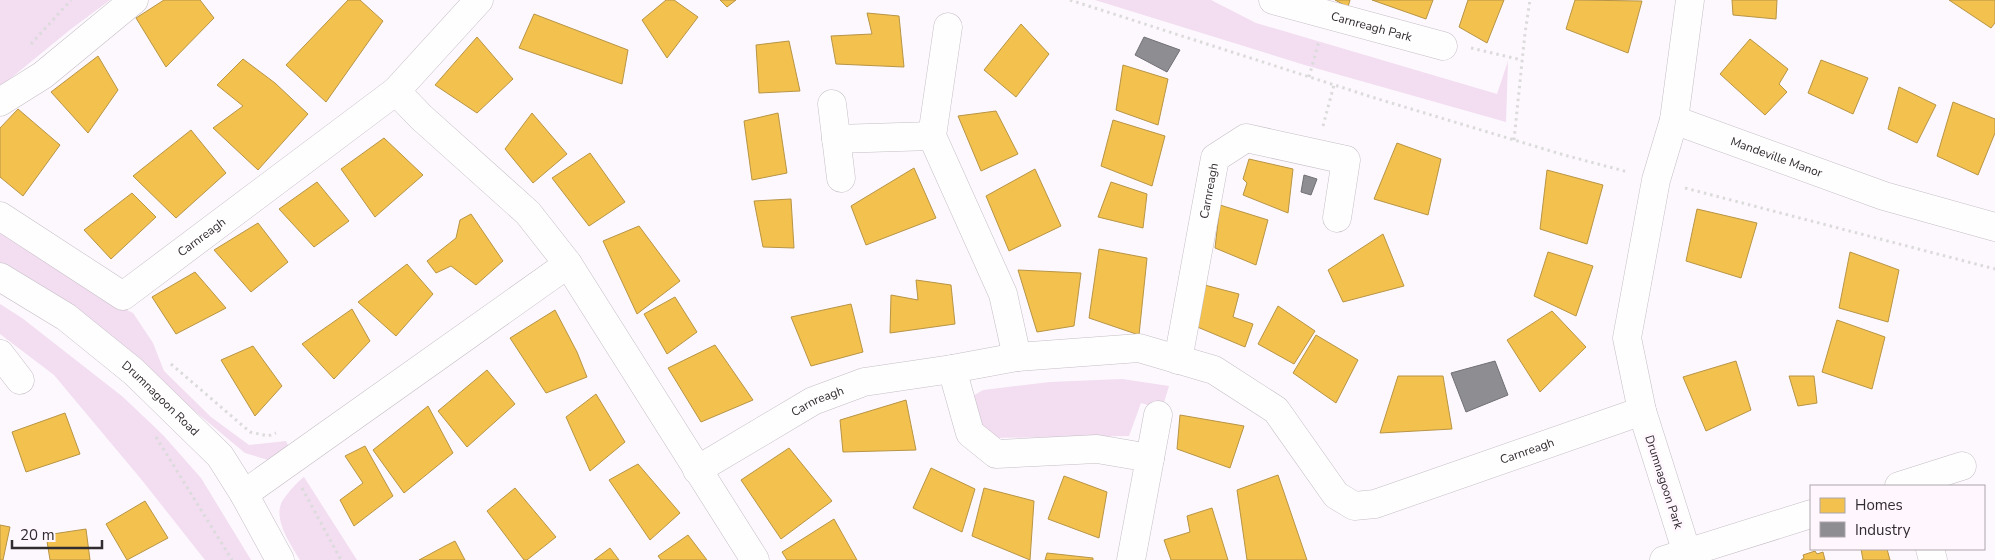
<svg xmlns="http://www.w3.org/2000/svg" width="1995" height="560" font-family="'Nunito Sans',sans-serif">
<rect width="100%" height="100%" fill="#fdf8fd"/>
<path fill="#f2ddf1" d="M0,0h110l-39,29 -71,58z
M1095,0h116l45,23 241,71 11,-33 -2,61 -198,-56z
M0,233l108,68 25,12 20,30 11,28 47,46 38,28 37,-4 4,9 -22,10 -23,-7 -114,-95 -131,-93z
M0,304l22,14 101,79 40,38 38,43 50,82h-46l-64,-81 -87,-104 -54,-41z
M1122,379l47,7 -7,23 -21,-6 -12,33 -138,2 -16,-12 -2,-30 10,-6 67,-8z
M304,477l53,83h-57c-8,-13 -26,-39 -19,-56 2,-6 17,-23 23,-27z"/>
<path fill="#f2c14e" stroke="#b89445" d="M164,0h36l14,18 -48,49 -30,-49z
M348,0h12l23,21 -57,81 -40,-37z
M666,0h8l24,17 -31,41 -25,-38z
M720,0h16l-9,7z
M1335,0h15l-2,7z
M1372,0h61l-7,19z
M1468,0h36l-17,43 -28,-16z
M1575,0l67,1 -14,52 -62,-24z
M1732,0h45l-1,19 -43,-4z
M1949,0h46v23l-4,5z
M867,13l32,3 5,51 -68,-3 -5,-28 41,-2z
M534,14l94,36 -6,34 -103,-36z
M1021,24l28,30 -33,43 -32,-27z
M477,37l36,42 -36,34 -42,-28z
M1750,39l38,30 -9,15 8,8 -22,23 -45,-41z
M789,41l11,50 -41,2 -3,-48z
M98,56l20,34 -30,43 -37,-41z
M243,59l32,24 33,31 -50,56 -45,-42 30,-22 -26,-21z
M1821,60l47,18 -15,36 -45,-21z
M1123,65l45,14 -10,46 -42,-15z
M1899,87l37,18 -19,38 -29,-14z
M1953,102l42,17v14l-17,42 -41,-19z
M18,109l42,36 -37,51 -23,-19v-49z
M996,111l22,43 -37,17 -23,-55z
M532,113l35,41 -34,29 -28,-34z
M778,113l9,60 -35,7 -8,-59z
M1113,120l52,16 -13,50 -51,-20z
M191,130l35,43 -50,45 -43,-42z
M384,138l39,37 -48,42 -34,-48z
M1397,143l44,16 -13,56 -54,-16z
M590,153l35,49 -36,24 -37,-48z
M1249,159l44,10 -5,44 -45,-18 4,-12 -4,-4z
M914,168l22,50 -70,27 -15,-39z
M1035,169l26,57 -52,25 -23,-55z
M1547,170l56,15 -16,59 -47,-15z
M317,182l32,39 -35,26 -35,-38z
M1111,182l36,12 -4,34 -45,-11z
M132,193l24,24 -45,42 -27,-29z
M791,199l3,49 -31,-1 -9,-46z
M1220,205l48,15 -12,45 -41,-17z
M1697,209l60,14 -16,55 -55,-17z
M471,214l32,47 -27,24 -25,-19 -15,7 -9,-12 29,-23 4,-18z
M258,223l30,39 -37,30 -37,-42z
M639,226l41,55 -43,33 -34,-73z
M1383,234l21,52 -61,16 -15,-32z
M1099,249l48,9 -8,77 -50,-17z
M1548,252l45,14 -17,50 -42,-20z
M1850,252l49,18 -11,52 -49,-14z
M407,264l26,30 -37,42 -38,-34z
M1018,270l63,3 -7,53 -37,6z
M195,272l31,36 -50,26 -24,-37z
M916,280l35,5 4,39 -65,9 1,-38 27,5z
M1197,283l42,11 -6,23 20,7 -8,23 -50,-21z
M675,297l22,35 -30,22 -23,-40z
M851,304l12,48 -52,14 -20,-49z
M1278,306l37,25 -21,33 -36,-20z
M352,309l18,32 -36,38 -32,-35z
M555,310l22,42 10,25 -41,16 -36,-55z
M1552,311l34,36 -46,45 -33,-52z
M1837,320l48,17 -13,52 -50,-17z
M1316,335l42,25 -22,43 -43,-30z
M715,345l38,55 -52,22 -33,-54z
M253,346l29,40 -27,30 -34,-56z
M1736,361l15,49 -45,21 -23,-54z
M487,370l28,34 -48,43 -29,-36z
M1398,376h45l9,53 -72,4z
M1789,376h25l3,27 -19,3z
M596,394l29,48 -35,29 -24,-54z
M906,400l10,50 -73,2 -3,-32z
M428,406l25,47 -49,40 -31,-43z
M65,413l15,41 -54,18 -14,-40z
M1180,415l64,11 -14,42 -53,-19z
M365,446l28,50 -39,30 -14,-26 23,-17 -18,-27z
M789,448l43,53 -51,38 -40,-59z
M638,464l42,49 -30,27 -41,-60z
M931,468l44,21 -13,43 -49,-24z
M1278,475l29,85h-60l-10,-70z
M1064,476l43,16 -8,46 -51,-19z
M515,488l41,49 -29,23h-3l-37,-49z
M984,488l50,13 -4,59 -58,-24z
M145,501l23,37 -41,22 -21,-36z
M1212,508l16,52h-57l-7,-20 26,-8 -3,-16z
M834,519l23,41h-70l-5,-8z
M0,525l10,2 -7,33h-3z
M86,529l4,31h-40l-4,-25z
M688,535l19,25h-46l-3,-4z
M455,541l10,19h-46l26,-14z
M610,548l9,12h-25z
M1861,549h26l3,11h-27z
M1815,551l2,3 6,-2 2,8h-24l3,-2 -1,-3z
M1047,553l46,5v2h-48z"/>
<path fill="#8d8d92" stroke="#717075" d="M1144,37l36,13 -13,22 -32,-17z
M1304,175l13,4 -6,16 -10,-3z
M1495,361l13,34 -42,17 -15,-39z"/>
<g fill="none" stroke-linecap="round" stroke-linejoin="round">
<defs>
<g id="minor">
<path d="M479,0l-83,91 25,26 107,96 40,51 187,296"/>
<path id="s1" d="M1273,0l170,46"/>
<path d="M948,27l-16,109 71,158 14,63"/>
<path d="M0,102l43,-27 91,-75"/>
<path d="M832,104l9,74"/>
<path id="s2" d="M1674,120l210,76 111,31"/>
<path d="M836,139l96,-3"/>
<path id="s3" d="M0,216l123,80 273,-205"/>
<path id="s4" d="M0,277l66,40 68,55 86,84 24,38 36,66"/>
<path d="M0,354l20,26"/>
<path id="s5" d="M1178,360l37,-202 31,-20 100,22 -9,58"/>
<path d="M952,369l18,64 26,21 101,-5 53,9"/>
<path id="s6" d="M697,470l116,-69 51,-19 88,-13 65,-12 122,-9 75,22 62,40 60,85 18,11 21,-2 267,-93"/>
<path d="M1899,486l63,-20"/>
<path d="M244,494l324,-230"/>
<path d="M1930,549l3,11"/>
<path d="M1687,553l-45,-142 -15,-73 29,-158 18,-60 16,-120"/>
<path d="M1131,560l27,-145"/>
<path d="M1664,560l147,-46"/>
</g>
</defs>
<use href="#minor" stroke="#c4bfc4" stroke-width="29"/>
<path stroke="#dcdbdc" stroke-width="3" stroke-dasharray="2.5 4" stroke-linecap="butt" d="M1070,0l308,99 186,56 64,17
M31,44l40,-44
M1471,48l51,12
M1309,77l10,-36
M1323,126l11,-41
M1514,140l11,-107 5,-33
M1685,188l310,81
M171,364l79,68 18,4 8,-3
M156,437l76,123
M302,488l39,72"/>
<use href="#minor" stroke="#fffeff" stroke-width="28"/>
</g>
<g text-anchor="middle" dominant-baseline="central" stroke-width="5" stroke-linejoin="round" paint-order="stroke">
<g font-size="12" fill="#312c30" stroke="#fff6fe">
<text stroke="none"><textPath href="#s1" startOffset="102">Carnreagh Park</textPath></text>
<text stroke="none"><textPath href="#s2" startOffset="109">Mandeville Manor</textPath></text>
<text stroke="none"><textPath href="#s5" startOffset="172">Carnreagh</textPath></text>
<text stroke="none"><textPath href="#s3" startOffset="245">Carnreagh</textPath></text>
<text stroke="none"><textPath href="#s4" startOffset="202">Drumnagoon Road</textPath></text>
<text stroke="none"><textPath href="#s6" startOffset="139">Carnreagh</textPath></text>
<text stroke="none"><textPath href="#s6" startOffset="926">Carnreagh</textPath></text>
<text transform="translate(1664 482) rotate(72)">Drumnagoon Park</text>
</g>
</g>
<rect x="1810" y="485" width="175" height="65" fill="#fff6fe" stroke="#ada5ac"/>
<rect x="1820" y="498" width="25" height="15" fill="#f2c14e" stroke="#ada5ac"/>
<text x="1855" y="510" font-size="15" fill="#312c30">Homes</text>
<rect x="1820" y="522" width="25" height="15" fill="#8d8d92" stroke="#ada5ac"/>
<text x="1855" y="535" font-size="15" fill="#312c30">Industry</text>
<path d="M12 540v8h90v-8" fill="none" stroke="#312c30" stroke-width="2.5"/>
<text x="20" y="540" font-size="15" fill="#312c30" stroke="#fff6fe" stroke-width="4" paint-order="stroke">20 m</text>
</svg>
